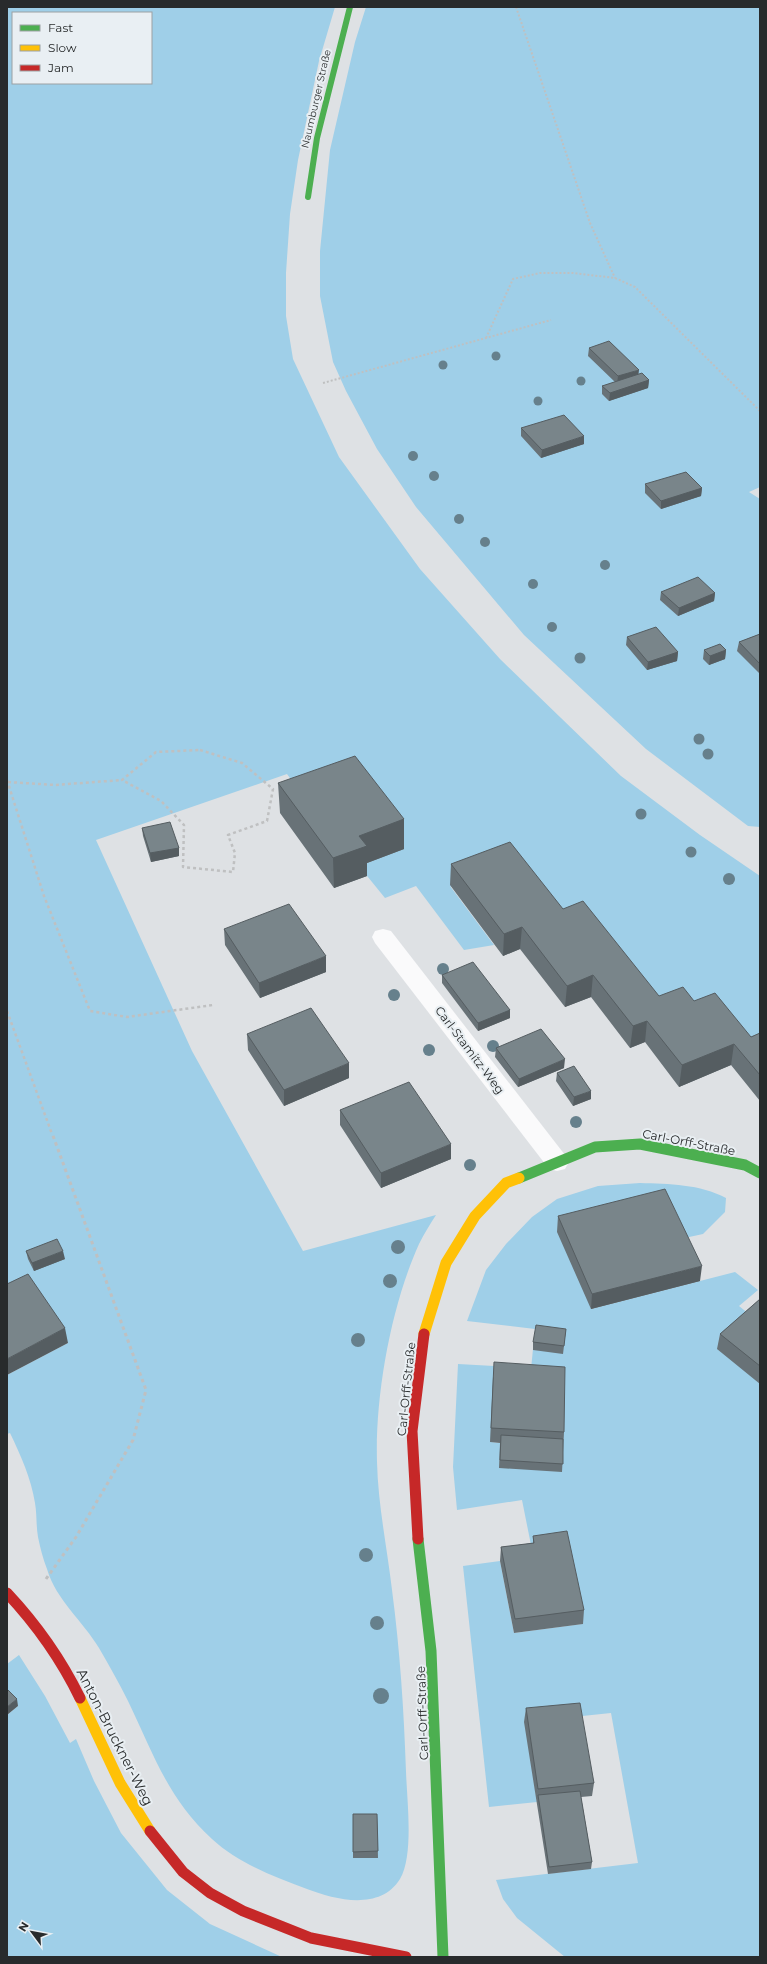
<svg xmlns="http://www.w3.org/2000/svg" width="767" height="1964" font-family="Montserrat,sans-serif">
<rect width="100%" height="100%" fill="#dee1e4"/>
<path fill="#9fcfe8" fill-rule="evenodd" d="M7,7h328l-16,54 -21,99 -8,54 -4,59v43l7,43 46,98 81,112 80,90 121,117 79,59 60,41v177l-69,-31 -241,-136 44,59 -30,5 -48,-64 -31,12 -26,-32 44,-17 -95,-46 -21,-29 -191,66 96,211 111,200 133,-36c-6,9 -12,19 -17,29 -28,62 -44,151 -42,218 1,43 10,85 15,128 8,61 12,121 14,182 1,28 8,84 -6,107 -20,32 -64,21 -93,10 -33,-12 -69,-26 -95,-50 -44,-40 -59,-86 -84,-138 -9,-18 -19,-36 -29,-53 -16,-27 -43,-48 -52,-79 -4,-10 -7,-22 -9,-32 -2,-11 -1,-23 -3,-34 -4,-25 -14,-47 -25,-70l-3,1v-59l61,-32 -61,-42zM13,13h138v70h-138z
M366,7h394v480l-11,5 11,7v328l-12,-1 -102,-77 -122,-114 -108,-128 -39,-58 -31,-58 -13,-29 -13,-66v-45l10,-101 25,-108z
M640,1183c29,1 60,1 86,15l-1,14 -22,22 -23,5 -89,70 144,-37 23,18 -19,16 15,12 6,66v573h-195l-48,-39 -14,-19 -7,-19 142,-17 -27,-150 -86,9 12,80 -48,5 -26,-241 37,-5 14,72 68,-9 -50,-74 -10,-50 -65,10 -4,-43 5,-103 36,2 -3,76 9,1v25l30,-89 5,-50 -68,-8 19,-51 20,-26 26,-27 25,-18 41,-13z
M19,1655l26,41 25,47 6,-4 18,42 27,52 46,57 43,34 72,33h-275v-242l11,-9 -11,-13v-29z"/>
<g fill="none" stroke-linecap="round" stroke-linejoin="round">
<path stroke="#bfc0c1" stroke-width="2" stroke-dasharray="2 2" stroke-linecap="butt" d="M516,7l74,216 25,55
M486,338l27,-59 27,-6h33l42,5 20,9 125,124
M323,383l228,-63"/>
<path stroke="#bfc0c1" stroke-width="2.5" stroke-dasharray="3 3" stroke-linecap="butt" d="M200,750l42,13 31,26 -6,32 -39,14 7,18 -2,19 -50,-5 1,-42 -23,-24 -39,-21 34,-28z
M7,780l37,116 46,115 37,6 86,-12
M8,782l47,3 67,-5
M7,1011l45,123"/>
<path stroke="#bfc0c1" stroke-width="3" stroke-dasharray="3.5 3.5" stroke-linecap="butt" d="M46,1579l30,-42 57,-97 13,-50 -94,-257"/>
<path fill="#fafafb" fill-rule="evenodd" d="M383,929l8,2 174,224 4,7 -4,7 -8,2 -8,-2 -174,-226 -3,-6 3,-6z"/>
<path stroke="#4caf50" stroke-width="6" d="M308,197l9,-59 33,-131"/>
<path stroke="#4caf50" stroke-width="11" d="M519,1178l76,-31 45,-3 105,21 15,8
M418,1539l13,112 12,306"/>
<path stroke="#ffc107" stroke-width="11" d="M424,1334l22,-71 29,-47 31,-33 13,-5
M80,1698l40,85 30,48"/>
<path stroke="#c62828" stroke-width="11" d="M418,1539l-6,-108 12,-97
M7,1593c30,32 54,66 73,105
M150,1831l33,41 27,21 33,18 68,27 95,19"/>
</g>
<g fill="#66808c">
<circle cx="496" cy="356" r="4.5"/>
<circle cx="443" cy="365" r="4.5"/>
<circle cx="581" cy="381" r="4.5"/>
<circle cx="538" cy="401" r="4.5"/>
<circle cx="413" cy="456" r="5"/>
<circle cx="434" cy="476" r="5"/>
<circle cx="459" cy="519" r="5"/>
<circle cx="485" cy="542" r="5"/>
<circle cx="605" cy="565" r="5"/>
<circle cx="533" cy="584" r="5"/>
<circle cx="552" cy="627" r="5"/>
<circle cx="580" cy="658" r="5.5"/>
<circle cx="699" cy="739" r="5.5"/>
<circle cx="708" cy="754" r="5.5"/>
<circle cx="641" cy="814" r="5.5"/>
<circle cx="691" cy="852" r="5.5"/>
<circle cx="729" cy="879" r="6"/>
<circle cx="443" cy="969" r="6"/>
<circle cx="394" cy="995" r="6"/>
<circle cx="493" cy="1046" r="6"/>
<circle cx="429" cy="1050" r="6"/>
<circle cx="576" cy="1122" r="6"/>
<circle cx="470" cy="1165" r="6"/>
<circle cx="398" cy="1247" r="7"/>
<circle cx="390" cy="1281" r="7"/>
<circle cx="358" cy="1340" r="7"/>
<circle cx="366" cy="1555" r="7"/>
<circle cx="377" cy="1623" r="7"/>
<circle cx="381" cy="1696" r="8"/>
</g>
<path fill="#687277" d="M589,348l60,32 -1,8 -39,13 -7,-7v-8l13,-4 -27,-26z
M521,428l63,16 -43,14 -20,-22z
M645,484l57,4 -1,8 -40,13 -16,-16z
M661,592l54,1 -1,8 -36,15 -18,-16z
M760,634v38l-1,1 -22,-22 2,-9z
M627,637l51,15 -1,9 -30,9 -21,-25z
M704,650h22l-1,9 -16,6 -6,-6z
M278,783l126,36v30l-37,14v13l-33,12 -54,-75z
M142,828l37,20v8l-28,6 -8,-26z
M451,864l112,45 96,87 35,5 57,36 9,-4v68l-29,-36 -52,22 -34,-45 -15,6 -39,-51 -26,10 -45,-58 -17,7 -53,-71z
M224,929l102,43 -66,26 -35,-53z
M442,975l68,35v8l-32,13 -36,-48z
M247,1034l102,44 -65,28 -36,-56z
M496,1048l68,20 -46,19 -23,-30z
M557,1073l34,26 -18,7 -17,-25z
M340,1110l111,49 -70,29 -41,-63z
M558,1216l142,65 -109,28 -34,-77z
M26,1251l39,8 -31,12 -6,-12z
M760,1299v85l-43,-35 3,-15z
M566,1329l-3,25 -30,-4v-8z
M493,1377l71,55 -2,40 -63,-4 1,-25 -10,-1z
M533,1536l51,74 -1,14 -69,9 -14,-72 1,-14 32,-4z
M526,1708l68,75 -2,13 -11,1 11,65 -1,7 -43,5 -24,-152z
M353,1814h24l1,44h-25z"/>
<path fill="#555d61" d="M639,370l-1,8 -21,6 1,-8z
M649,380l-1,8 -39,13 1,-8z
M584,436v8l-43,14 1,-8z
M702,488l-1,8 -40,13v-8z
M715,593l-1,8 -36,15 1,-8z
M726,650l-1,9 -16,6 1,-9z
M678,652l-1,9 -30,9 1,-8z
M760,664v8l-1,1z
M404,819v30l-37,14v13l-33,12 -1,-30 26,-22z
M179,848v8l-28,6 -1,-9z
M522,927l-2,22 -17,7 1,-22z
M326,956v16l-66,26 -1,-15z
M593,975l-2,22 -26,10 2,-21z
M510,1010v8l-32,13v-8z
M647,1021l-2,21 -15,6 3,-22z
M734,1044l-3,21 -52,22 3,-22z
M565,1059l-1,9 -46,19 1,-8z
M349,1063v15l-65,28v-16z
M591,1091v8l-18,7 1,-9z
M451,1144v15l-70,29v-15z
M63,1251l2,8 -31,12 -2,-8z
M702,1266l-2,15 -109,28 1,-15z
M65,1328l3,15 -61,32v-16z
M17,1699l1,7 -11,9v-8z"/>
<path fill="#79858a" stroke="#555d61" d="M609,341l30,29 -21,6 -29,-28z
M642,373l7,7 -39,13 -8,-7z
M564,415l20,21 -42,14 -21,-22z
M686,472l16,16 -41,13 -16,-17z
M698,577l17,16 -36,15 -18,-16z
M656,627l22,25 -30,10 -21,-25z
M760,634v30l-21,-22z
M720,644l6,6 -16,6 -6,-6z
M355,756l49,63 -45,17 8,10 -34,12 -55,-75z
M170,822l9,26 -29,5 -8,-25z
M510,842l53,67 20,-8 76,95 24,-9 11,14 21,-8 36,44 9,-4v42l-26,-31 -52,21 -35,-44 -14,5 -40,-51 -26,11 -45,-59 -18,7 -53,-70z
M289,904l37,52 -67,27 -35,-54z
M473,962l37,48 -32,13 -36,-48z
M311,1008l38,55 -65,27 -37,-56z
M541,1029l24,30 -46,20 -23,-31z
M574,1066l17,25 -17,6 -17,-24z
M409,1082l42,62 -70,29 -41,-63z
M665,1189l37,77 -110,28 -34,-78z
M57,1239l6,12 -31,12 -6,-12z
M28,1274l37,54 -58,31v-75z
M760,1299v67l-40,-32z
M536,1325l30,4 -2,17 -31,-4z
M494,1362l71,5 -1,65 -73,-4z
M501,1435l62,4v25l-63,-4z
M567,1531l17,79 -69,9 -14,-72 33,-4 -1,-7z
M7,1689l10,10 -10,8z
M580,1703l14,80 -56,6 -12,-81z
M580,1791l12,71 -43,5 -11,-72z
M353,1814h24l1,37 -25,1z"/>
<g text-anchor="middle" dominant-baseline="central" stroke-width="4" stroke-linejoin="round" paint-order="stroke">
<g font-size="10" fill="#282b2c" stroke="#e9eff3">
<text transform="translate(316 99) rotate(-77)">Naumburger Straße</text>
</g>
<g font-size="12" fill="#282b2c" stroke="#e9eff3">
<text transform="translate(470 1050) rotate(53)">Carl-Stamitz-Weg</text>
<text transform="translate(689 1142) rotate(11)">Carl-Orff-Straße</text>
<text transform="translate(406 1389) rotate(-84)">Carl-Orff-Straße</text>
<text transform="translate(422 1713) rotate(-92)">Carl-Orff-Straße</text>
</g>
<g font-size="14" fill="#282b2c" stroke="#e9eff3">
<text transform="translate(115 1737) rotate(63)">Anton-Bruckner-Weg</text>
</g>
</g>
<rect width="767" height="1964" fill="none" stroke="#282b2c" stroke-width="16"/>
<rect x="12" y="12" width="140" height="72" fill="#e9eff3" stroke="#9ca1a3"/>
<rect x="20" y="25" width="20" height="6" fill="#4caf50" stroke="#9ca1a3"/>
<text x="48" y="32" font-size="12" fill="#282b2c">Fast</text>
<rect x="20" y="45" width="20" height="6" fill="#ffc107" stroke="#9ca1a3"/>
<text x="48" y="52" font-size="12" fill="#282b2c">Slow</text>
<rect x="20" y="65" width="20" height="6" fill="#c62828" stroke="#9ca1a3"/>
<text x="48" y="72" font-size="12" fill="#282b2c">Jam</text>
<g transform="translate(32 1932) rotate(302)" stroke="#e9eff3" stroke-width="3" paint-order="stroke">
<path d="M0-3L7 15L0 10L-7 15Z" fill="#282b2c"/>
<text y="-6" font-size="11" font-weight="bold" text-anchor="middle" fill="#282b2c">N</text>
</g>
</svg>
